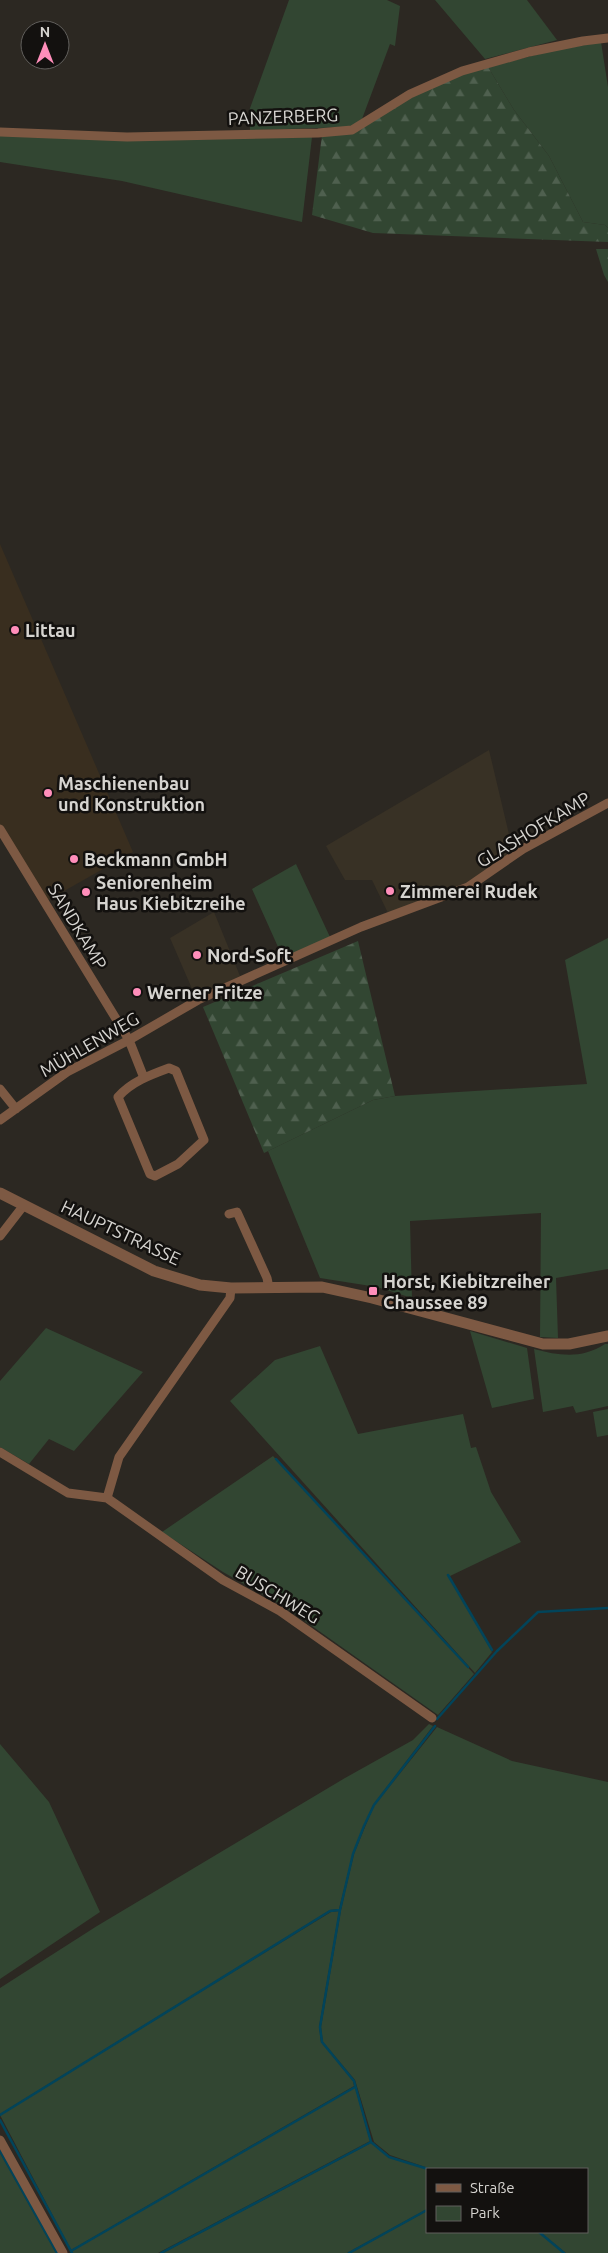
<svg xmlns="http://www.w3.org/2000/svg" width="608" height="2253" font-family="Ubuntu,sans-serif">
<defs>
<pattern id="forest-firs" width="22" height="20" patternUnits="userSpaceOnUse" patternTransform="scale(1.25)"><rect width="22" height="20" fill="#324632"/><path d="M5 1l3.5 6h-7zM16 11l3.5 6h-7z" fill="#4f604f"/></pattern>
</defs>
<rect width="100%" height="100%" fill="#2c2822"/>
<path fill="#383125" d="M489,750l24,101 -47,32 -78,30 -16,-33h-27l-19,-34z
M214,912l26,64 -44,22 -26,-60z"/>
<path fill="#392e1f" d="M0,544l133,308 -90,51 -43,-70z"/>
<path fill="#324632" d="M289,0h98l13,6 -5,40 -5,-2 -28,75 -12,8 -100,3 -1,-19z
M435,0h92l30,40 -72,19z
M601,42l7,45v141l-3,-3 -22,-3 -34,-66 -35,-46 -26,-43 63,-16z
M0,135l312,2 -10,85 -180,-41 -122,-19z
M296,864l34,73 -47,21 -31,-69z
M608,938v331l-52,9 2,60 -18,-1 1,-124 -131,8 2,77 -35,-11 -57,-9 -52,-127 105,-51 22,-4 192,-12 -22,-124z
M46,1328l97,44 -69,79 -25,-12 -20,25 -29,-17v-66z
M470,1331l57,17 7,51 -42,9z
M605,1344h3v62l-32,7 -3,-7 -30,6 -9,-63c26,7 48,10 71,-5z
M320,1346l38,88 105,-20 8,34 5,-1 15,45 30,50 -71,34 -3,-2 45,78 -17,21 -245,-272 45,-41z
M608,1409v26l-11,2 -4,-25z
M273,1456l201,218 -36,41 -153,-108 -62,-35 -61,-40z
M429,1724l4,2 -60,79 -20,48 -14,56 -9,1 -330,204v-126l97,-62 248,-148 68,-38z
M437,1727l75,34 96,21v471h-42l-26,-21h47v-63h-156l-41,-14 -16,-13 -19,-62 -32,-38 -2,-15 20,-117 13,-56 11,-27 9,-21z
M0,1744l49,58 51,110 -100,67z
M339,1911l-20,116 2,15 32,39 1,5 -283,164 -71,-135 331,-203z
M355,2087l15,54 -212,112h-85l-1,-2z
M371,2143l18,14 38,12v40l-80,44h-184z
M0,2153l56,100h-56z
M427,2211v21h111l26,21h-214z"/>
<path fill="url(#forest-firs)" d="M488,67l26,43 35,46 34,66 22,3 3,3v14l-235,-9 -61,-18 10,-80 30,-3 58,-35 51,-23z
M596,249h12v33l-4,-7z
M358,941l37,155 -22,4 -109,53 -61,-146z"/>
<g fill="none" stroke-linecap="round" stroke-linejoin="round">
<path stroke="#02445a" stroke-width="2.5" d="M276,1459l192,208
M448,1575l44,75
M437,1719l60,-68 41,-39 70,-4
M0,2115l330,-204 10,-1
M0,2120l72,133
M0,2151l57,102
M428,2169l-39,-12 -18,-15 -17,-61 -32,-39 -2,-15 20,-117 13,-56 11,-28 10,-21 61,-79
M539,2232l25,21
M71,2251l284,-164
M161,2253l210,-111
M349,2253l78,-43"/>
<path stroke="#7d5943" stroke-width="9" d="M0,132l127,5 191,-4 34,-3 58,-36 52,-23 67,-19 54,-11 25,-3
M0,829l129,211 15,38
M169,1068l7,3 28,69 -26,24 -23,12 -5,-2 -32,-77c13,-15 32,-22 51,-29z
M0,1089l16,20
M0,1120l67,-48 62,-32 69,-40 163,-73 107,-40 55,-38 85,-46
M229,1214l8,-2 30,66 2,10
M0,1236l24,-31
M0,1452l68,41 39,5 116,82 57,31 152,107
M107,1498l12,-41 111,-159 1,-10
M0,2140l63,113"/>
<path stroke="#7d5943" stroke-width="11" d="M0,1193l154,78 46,14 31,3 91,-1 50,11 171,46h26l39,-8"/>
</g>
<g fill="#ff8eba" stroke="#13110f" stroke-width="2">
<circle cx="15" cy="630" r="5"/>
<circle cx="48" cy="793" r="5"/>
<circle cx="74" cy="859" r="5"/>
<circle cx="390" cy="891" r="5"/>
<circle cx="86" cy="892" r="5"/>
<circle cx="197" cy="955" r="5"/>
<circle cx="137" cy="992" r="5"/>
<rect x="368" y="1286" width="10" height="10" rx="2.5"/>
</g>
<g text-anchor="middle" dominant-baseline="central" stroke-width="5" stroke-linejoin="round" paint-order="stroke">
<g font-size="18" fill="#d6d4d0" stroke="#13110f">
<text transform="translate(283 116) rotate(-2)">PANZERBERG</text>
<text transform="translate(533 829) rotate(-31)">GLASHOFKAMP</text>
<text transform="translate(78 926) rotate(59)">SANDKAMP</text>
<text transform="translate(89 1044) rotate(-30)">MÜHLENWEG</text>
<text transform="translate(121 1232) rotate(25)">HAUPTSTRASSE</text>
<text transform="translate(278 1594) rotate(31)">BUSCHWEG</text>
</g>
<g font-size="18" font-weight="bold" fill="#d6d4d0" stroke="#13110f" text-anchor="start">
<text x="25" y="630">Littau</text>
<text x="58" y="783">Maschienenbau<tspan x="58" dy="21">und Konstruktion</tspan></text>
<text x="84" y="859">Beckmann GmbH</text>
<text x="96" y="882">Seniorenheim<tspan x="96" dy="21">Haus Kiebitzreihe</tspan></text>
<text x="400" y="891">Zimmerei Rudek</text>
<text x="207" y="955">Nord-Soft</text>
<text x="147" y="992">Werner Fritze</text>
<text x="383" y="1281">Horst, Kiebitzreiher<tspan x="383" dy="21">Chaussee 89</tspan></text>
</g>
</g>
<rect x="426" y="2168" width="162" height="65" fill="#13110f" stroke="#615f5c"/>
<rect x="436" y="2184" width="25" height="8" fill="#7d5943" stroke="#615f5c"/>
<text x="470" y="2193" font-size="15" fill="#d6d4d0">Straße</text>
<rect x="436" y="2206" width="25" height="15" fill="#324632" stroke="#615f5c"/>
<text x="470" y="2218" font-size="15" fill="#d6d4d0">Park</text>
<g transform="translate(45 45)"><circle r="24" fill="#13110f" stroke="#615f5c"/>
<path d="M0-4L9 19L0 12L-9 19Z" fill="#ff8eba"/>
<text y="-8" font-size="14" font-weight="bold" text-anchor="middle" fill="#d6d4d0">N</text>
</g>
</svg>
